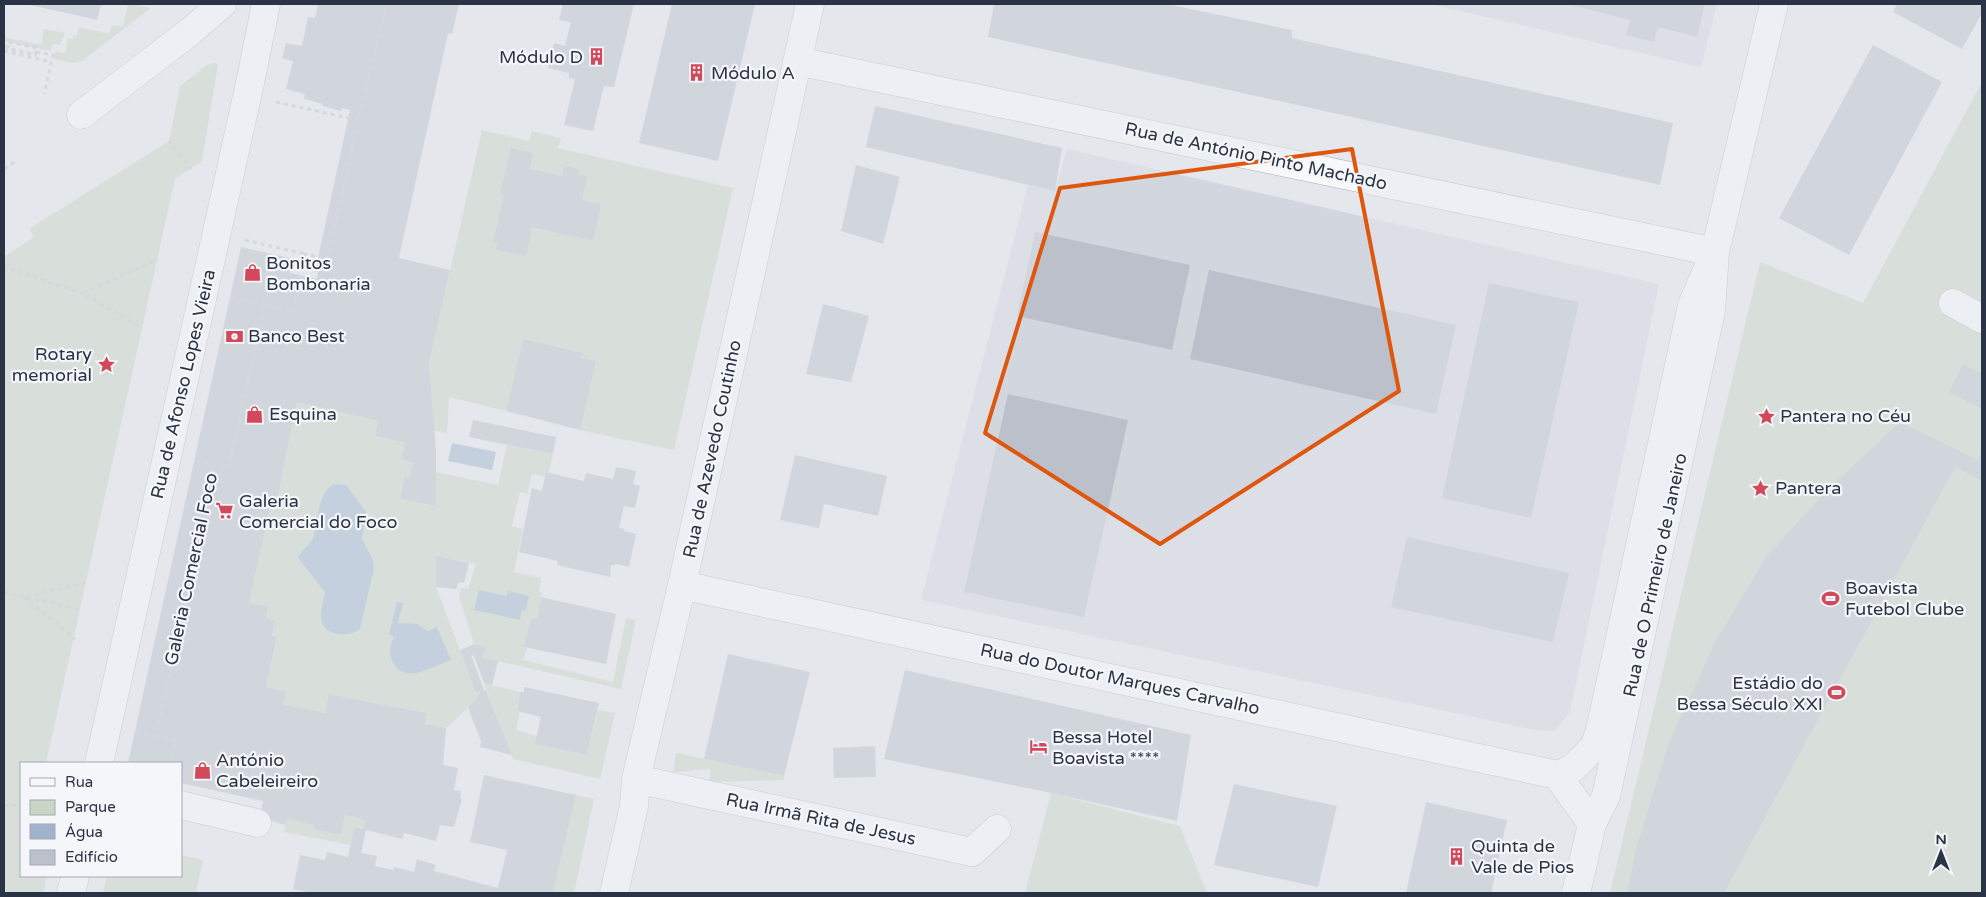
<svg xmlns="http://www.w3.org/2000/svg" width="1986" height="897" font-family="'Varela Round',sans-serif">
<rect width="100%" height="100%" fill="#e4e7ec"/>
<path fill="#d2d6de" d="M1431,4h286l-16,63z
M1067,149l592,135 -89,428 -16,19 -18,-1 -615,-130 107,-415 27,6z"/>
<path fill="#c9d6c5" d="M128,4l23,4 -69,53 -9,2 -19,-4 1,-7 10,1 3,-15 5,1 1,-4 3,1 2,-9 30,7 3,-9 11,2z
M44,29l21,4 -1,5 -2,1 -2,6 -7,-1 -2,7 -47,-10v-4l37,8z
M216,63l2,3 -1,5 -15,90 -27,18 -129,584h-25v113h26l-4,17h-39v-636l30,-20 -5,-8 140,-88 11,-55 27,-21z
M1982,82v811h-372l150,-631 103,41z
M482,130l47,11 3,-10 29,7 -3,10 175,40 -59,262 -95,-20 3,-77 -59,-14 -17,72 -57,-14 -2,36 -13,-3 -5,-67z
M297,402l81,19 -3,15 30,7 -4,16 12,4 -4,15 -5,-1 -4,22 36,7v-34l62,13 9,-40 46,9 -4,18h-3l-1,5 -13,-3 -5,20 -7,-2 -8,34 11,3 -9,43 27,6 -2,13 3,2 -1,4 -4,22 -6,-1 -7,29 3,1 -4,12 90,22 13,-64 10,2 -15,69 -138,-31 3,-11 -12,-3 -15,-47 2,-9 7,1 8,-25 -40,-8v31l40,105h4l-12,16 -22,20 -21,-4 2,-11 -97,-19 -5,19 -41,-9 2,-13 -20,-4 11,-49 -5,-2 3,-16 -9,-2 2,-12 -19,-3 23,-103 5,1z
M484,683l36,9 -3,19 3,1 -4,18 21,6 -1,8 51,11 11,-45 17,3 -15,66 -87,-20z
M676,753l108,23v4l-74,2v-13l-37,3z
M1051,793l129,33 27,67h-182z
M576,795l18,4 -20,94h-21z
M345,815l20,5 -2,9 -9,-2 -4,18 -66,-13 3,-13 27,6v4l27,6z
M181,855l22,5 -7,33h-93l4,-17h74z"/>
<path fill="#9fb4cc" d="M452,443l44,9 -4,18 -44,-9z
M334,484l12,1 20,27 -4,27 11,21 1,8 -14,61c-11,9 -36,8 -39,-10 -1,-8 3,-19 4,-27l-27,-34c3,-9 14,-13 16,-23 4,-15 4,-44 20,-51z
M479,590l27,6 2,-5 21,5 -3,15 -4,-1 -2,10 -46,-10z
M397,602l6,1 -5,20 19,1 11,7 9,-4 14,33c-19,7 -49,26 -59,0 -4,-8 -2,-15 2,-23l-5,-3z"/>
<path fill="#bbc0ca" d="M26,4h75l-4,16z
M318,4h141l-7,30 -4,-1 -49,225 51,12 -21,93 7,87v56l-36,-7 4,-22 5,1 4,-15 -12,-4 4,-16 -30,-7 3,-15 -81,-19 -20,99 -5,-1 -23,103 19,3 -2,12 9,2 -3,16 5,1 -11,50 20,4 -2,13 41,9 4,-19 98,19 -2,11 21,4 -3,37 15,3 -4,22 7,1 -1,7 2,1 -8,28 -14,-2 -4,16 -32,-8 -2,6 -36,-9 -5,23 16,3 -2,10 18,4 1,-3 20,5 3,-13 19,6 -2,6 64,17 9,-38 -37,-8 14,-67 92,20 -23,98h-242l-18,-4 7,-34 25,5 2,-8 21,5 6,-30 9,2 2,-9 -20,-5 -4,20 -27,-6v-4l-27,-6 -1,6 -26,-7 3,-17 -82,-18v-20h-53l113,-516 53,12 -4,14 27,6 1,-7h-3l35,-162 -8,-2 -1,3 -18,-5v-2l-19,-5 1,-5 -19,-5 7,-28 -11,-3 4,-15 16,3 6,-29 7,1z
M563,4h71l-20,83 -10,-1 -11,45 -29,-6 11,-46 -6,-1v-5l-21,-5 6,-25 11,3 6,-24 -12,-2z
M672,4h83l-37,157 -79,-18z
M994,4h172l126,26v8l381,85 -13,62 -672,-148z
M1567,4h138l-8,33 -39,-10 -4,15 -28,-7 4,-15z
M1897,4h85v9l-20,36 -69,-37z
M1873,45l69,37 -93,173 -70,-37z
M875,106l187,42 -7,43 -189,-44z
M511,148l22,5 -3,16 32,7 2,-10 14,3 -1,5 10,2 -5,24 19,4 -8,37 -61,-14 -6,29 -30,-6 2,-8h-5l11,-47 -4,-1z
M856,165l44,12 -17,67 -42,-13z
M1035,232l155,33 -18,85 -155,-34z
M1209,270l247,55 -20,89 -246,-55z
M1489,283l90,19 -48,216 -89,-20z
M823,304l46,12 -18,66 -45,-8z
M523,339l60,14 -2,5 15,3 -16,69 -74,-19z
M1963,364l19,10v35l-33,-17z
M1008,394l120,26 -44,197 -120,-25z
M473,420l83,17 -3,17 -84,-17z
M1900,422l78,38 4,-9v30l-27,-14 -231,426h-97l9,-44 32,-104 47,-103 51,-85 60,-66z
M795,455l92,21 -9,40 -54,-12 -5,24 -39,-8z
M616,467l20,4 -3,13 7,2 -5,22 -11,-2 -5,22 5,1v2l12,3 -7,33 -13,-3 -5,2 -1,11 -53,-12 1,-4 -39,-9 13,-64 10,3 4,-19 38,9 2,-8 27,6z
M1407,537l162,36 -16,69 -162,-35z
M436,556l33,7 -5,20 -5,-1 -3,7 -20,-2z
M541,597l75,17 -10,50 -82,-17 7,-29 6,1z
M474,644l12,3 -3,11 15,3 -6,24 -8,-2 -10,-27 -3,-1 13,35h2l26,65 -32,-8 1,-6 -13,-33 13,-17 -5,2 -16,-43z
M728,654l82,18 -26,104 -80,-17z
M905,670l286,65 -14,86 -126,-28 -167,-34z
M524,687l75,16 -12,52 -52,-11 6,-27 -24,-6 3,-19h4z
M875,746l1,31 -42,1 -1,-30z
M1234,784l103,22 -19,81 -104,-22z
M1426,802l81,18 -16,73h-85z"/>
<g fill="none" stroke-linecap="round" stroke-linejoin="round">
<defs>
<path id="minor" d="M797,61l918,191
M81,115l110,-84 31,-27
M1953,303l29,16
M682,585l875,190 16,-7 22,-22 6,-20 91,-421 23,-53
M99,763l151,-680 16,-79
M1557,775l35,49
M636,779l336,73 25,-23
M181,805l76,18
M71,893l4,-17
M614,893l20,-87 2,-27 46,-194 128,-581
M1576,893l16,-69 14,-28 105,-485 4,-59 59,-248"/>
</defs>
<use href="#minor" stroke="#a9aeb7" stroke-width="29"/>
<path stroke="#c2c5cb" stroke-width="3" stroke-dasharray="4 4" stroke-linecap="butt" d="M9,42l28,6 -2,7 -28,-7z
M4,51l47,11
M36,52l17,3 -9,39
M276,102l82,18 29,-116
M169,141l22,28
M4,169l12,-8
M245,240l60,14
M4,269l2,-2 78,27 58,34
M84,293l74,-34
M231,297l62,14 12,-57 23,4 30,-138
M196,461l17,4
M4,592l77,18
M27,596l61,-14
M24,597l51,42
M136,731l20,5
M171,763l5,-23 -20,-4 57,-271 15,3 37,-163
M4,805l17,1"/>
<use href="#minor" stroke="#f7f8fa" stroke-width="28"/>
</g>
<path d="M0 0H1986V897H0ZM1352,149l47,242 -239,153 -175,-111 75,-245z" fill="#e4e7ec" fill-opacity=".55" fill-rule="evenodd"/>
<path fill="none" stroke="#df570f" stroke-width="4" stroke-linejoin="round" d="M1352,149l47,242 -239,153 -175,-111 75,-245z"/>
<defs>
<symbol id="building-bare" viewBox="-9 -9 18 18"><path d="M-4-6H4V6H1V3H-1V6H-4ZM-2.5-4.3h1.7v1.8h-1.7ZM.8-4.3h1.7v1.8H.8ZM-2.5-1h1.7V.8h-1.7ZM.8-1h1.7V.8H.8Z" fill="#d1495b" stroke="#f4f6f9" stroke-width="2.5" paint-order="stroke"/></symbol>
<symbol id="shop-bare" viewBox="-9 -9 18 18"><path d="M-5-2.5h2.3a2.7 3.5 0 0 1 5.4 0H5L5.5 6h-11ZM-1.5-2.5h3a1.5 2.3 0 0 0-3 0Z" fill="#d1495b" stroke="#f4f6f9" stroke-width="2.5" paint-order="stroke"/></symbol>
<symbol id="bank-bare" viewBox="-9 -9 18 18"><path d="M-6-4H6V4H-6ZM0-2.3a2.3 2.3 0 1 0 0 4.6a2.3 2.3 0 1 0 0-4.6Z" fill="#d1495b" stroke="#f4f6f9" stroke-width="2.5" paint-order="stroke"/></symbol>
<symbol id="sight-bare" viewBox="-9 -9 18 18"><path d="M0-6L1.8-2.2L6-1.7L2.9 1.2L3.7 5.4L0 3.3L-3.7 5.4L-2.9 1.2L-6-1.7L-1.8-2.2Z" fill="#d1495b" stroke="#f4f6f9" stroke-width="2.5" paint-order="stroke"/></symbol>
<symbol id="supermarket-bare" viewBox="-9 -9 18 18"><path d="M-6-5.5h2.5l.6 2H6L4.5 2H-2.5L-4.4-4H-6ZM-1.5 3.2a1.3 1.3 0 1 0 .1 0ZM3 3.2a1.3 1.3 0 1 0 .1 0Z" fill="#d1495b" stroke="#f4f6f9" stroke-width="2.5" paint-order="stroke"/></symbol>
<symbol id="stadium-bare" viewBox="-9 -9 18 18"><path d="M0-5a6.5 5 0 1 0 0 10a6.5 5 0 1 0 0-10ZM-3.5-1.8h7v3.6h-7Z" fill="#d1495b" stroke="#f4f6f9" stroke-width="2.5" paint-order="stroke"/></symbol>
<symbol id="hotel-bare" viewBox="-9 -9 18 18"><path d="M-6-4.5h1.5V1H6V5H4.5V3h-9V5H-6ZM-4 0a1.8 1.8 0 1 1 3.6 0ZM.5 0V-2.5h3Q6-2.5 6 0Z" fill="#d1495b" stroke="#f4f6f9" stroke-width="2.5" paint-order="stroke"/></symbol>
</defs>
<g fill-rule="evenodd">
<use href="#building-bare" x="584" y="44" width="25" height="25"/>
<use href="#building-bare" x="684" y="60" width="25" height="25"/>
<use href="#shop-bare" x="240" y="260" width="25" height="25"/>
<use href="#bank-bare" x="222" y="324" width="25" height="25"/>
<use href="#sight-bare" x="94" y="352" width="25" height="25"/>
<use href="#shop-bare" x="242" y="402" width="25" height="25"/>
<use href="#sight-bare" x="1754" y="404" width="25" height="25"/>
<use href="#sight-bare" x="1748" y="476" width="25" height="25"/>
<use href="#supermarket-bare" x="212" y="498" width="25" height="25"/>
<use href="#stadium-bare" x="1818" y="586" width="25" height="25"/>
<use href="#stadium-bare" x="1824" y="680" width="25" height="25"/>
<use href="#hotel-bare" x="1026" y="734" width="25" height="25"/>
<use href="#shop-bare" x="190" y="758" width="25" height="25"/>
<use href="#building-bare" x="1444" y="844" width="25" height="25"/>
</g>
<g text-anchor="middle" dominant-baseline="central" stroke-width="4.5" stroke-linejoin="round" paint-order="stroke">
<g font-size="18" fill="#2b3445" stroke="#f4f6f9" text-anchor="start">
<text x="583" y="57" text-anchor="end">Módulo D</text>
<text x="711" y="73">Módulo A</text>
<text x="266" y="263">Bonitos<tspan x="266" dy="21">Bombonaria</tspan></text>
<text x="248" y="336">Banco Best</text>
<text x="92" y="354" text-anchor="end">Rotary<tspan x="92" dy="21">memorial</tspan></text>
<text x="269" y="414">Esquina</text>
<text x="1780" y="416">Pantera no Céu</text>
<text x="1775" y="488">Pantera</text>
<text x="239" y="501">Galeria<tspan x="239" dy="21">Comercial do Foco</tspan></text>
<text x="1845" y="588">Boavista<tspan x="1845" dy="21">Futebol Clube</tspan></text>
<text x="1823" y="683" text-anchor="end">Estádio do<tspan x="1823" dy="21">Bessa Século XXI</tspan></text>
<text x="1052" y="737">Bessa Hotel<tspan x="1052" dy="21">Boavista ****</tspan></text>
<text x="216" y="760">António<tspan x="216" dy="21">Cabeleireiro</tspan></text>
<text x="1471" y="846">Quinta de<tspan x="1471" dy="21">Vale de Pios</tspan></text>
</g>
<g font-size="18" fill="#2b3445" stroke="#f4f6f9">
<text transform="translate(1256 156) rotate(12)">Rua de António Pinto Machado</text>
<text transform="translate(183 384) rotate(-77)">Rua de Afonso Lopes Vieira</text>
<text transform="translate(712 449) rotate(-78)">Rua de Azevedo Coutinho</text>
<text transform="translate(191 569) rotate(-78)">Galeria Comercial Foco</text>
<text transform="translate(1655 575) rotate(-78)">Rua de O Primeiro de Janeiro</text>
<text transform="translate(1120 679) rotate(12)">Rua do Doutor Marques Carvalho</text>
<text transform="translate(821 819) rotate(12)">Rua Irmã Rita de Jesus</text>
</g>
</g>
<rect width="1986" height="897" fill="none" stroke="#2b3445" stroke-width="10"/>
<rect x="20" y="762" width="162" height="115" fill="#f4f6f9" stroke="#a4a8b1"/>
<rect x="30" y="778" width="25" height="8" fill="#f7f8fa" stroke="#a4a8b1"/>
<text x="65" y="787" font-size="15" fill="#2b3445">Rua</text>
<rect x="30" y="800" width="25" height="15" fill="#c9d6c5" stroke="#a4a8b1"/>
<text x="65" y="812" font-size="15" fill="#2b3445">Parque</text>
<rect x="30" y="824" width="25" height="15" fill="#9fb4cc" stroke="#a4a8b1"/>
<text x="65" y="837" font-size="15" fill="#2b3445">Água</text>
<rect x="30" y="850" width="25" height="15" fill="#bbc0ca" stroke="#a4a8b1"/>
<text x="65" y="862" font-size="15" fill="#2b3445">Edifício</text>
<g transform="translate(1941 852)" stroke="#f4f6f9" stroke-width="4" paint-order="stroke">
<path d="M0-4L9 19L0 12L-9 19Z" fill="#2b3445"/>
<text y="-8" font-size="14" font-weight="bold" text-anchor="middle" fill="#2b3445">N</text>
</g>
</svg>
